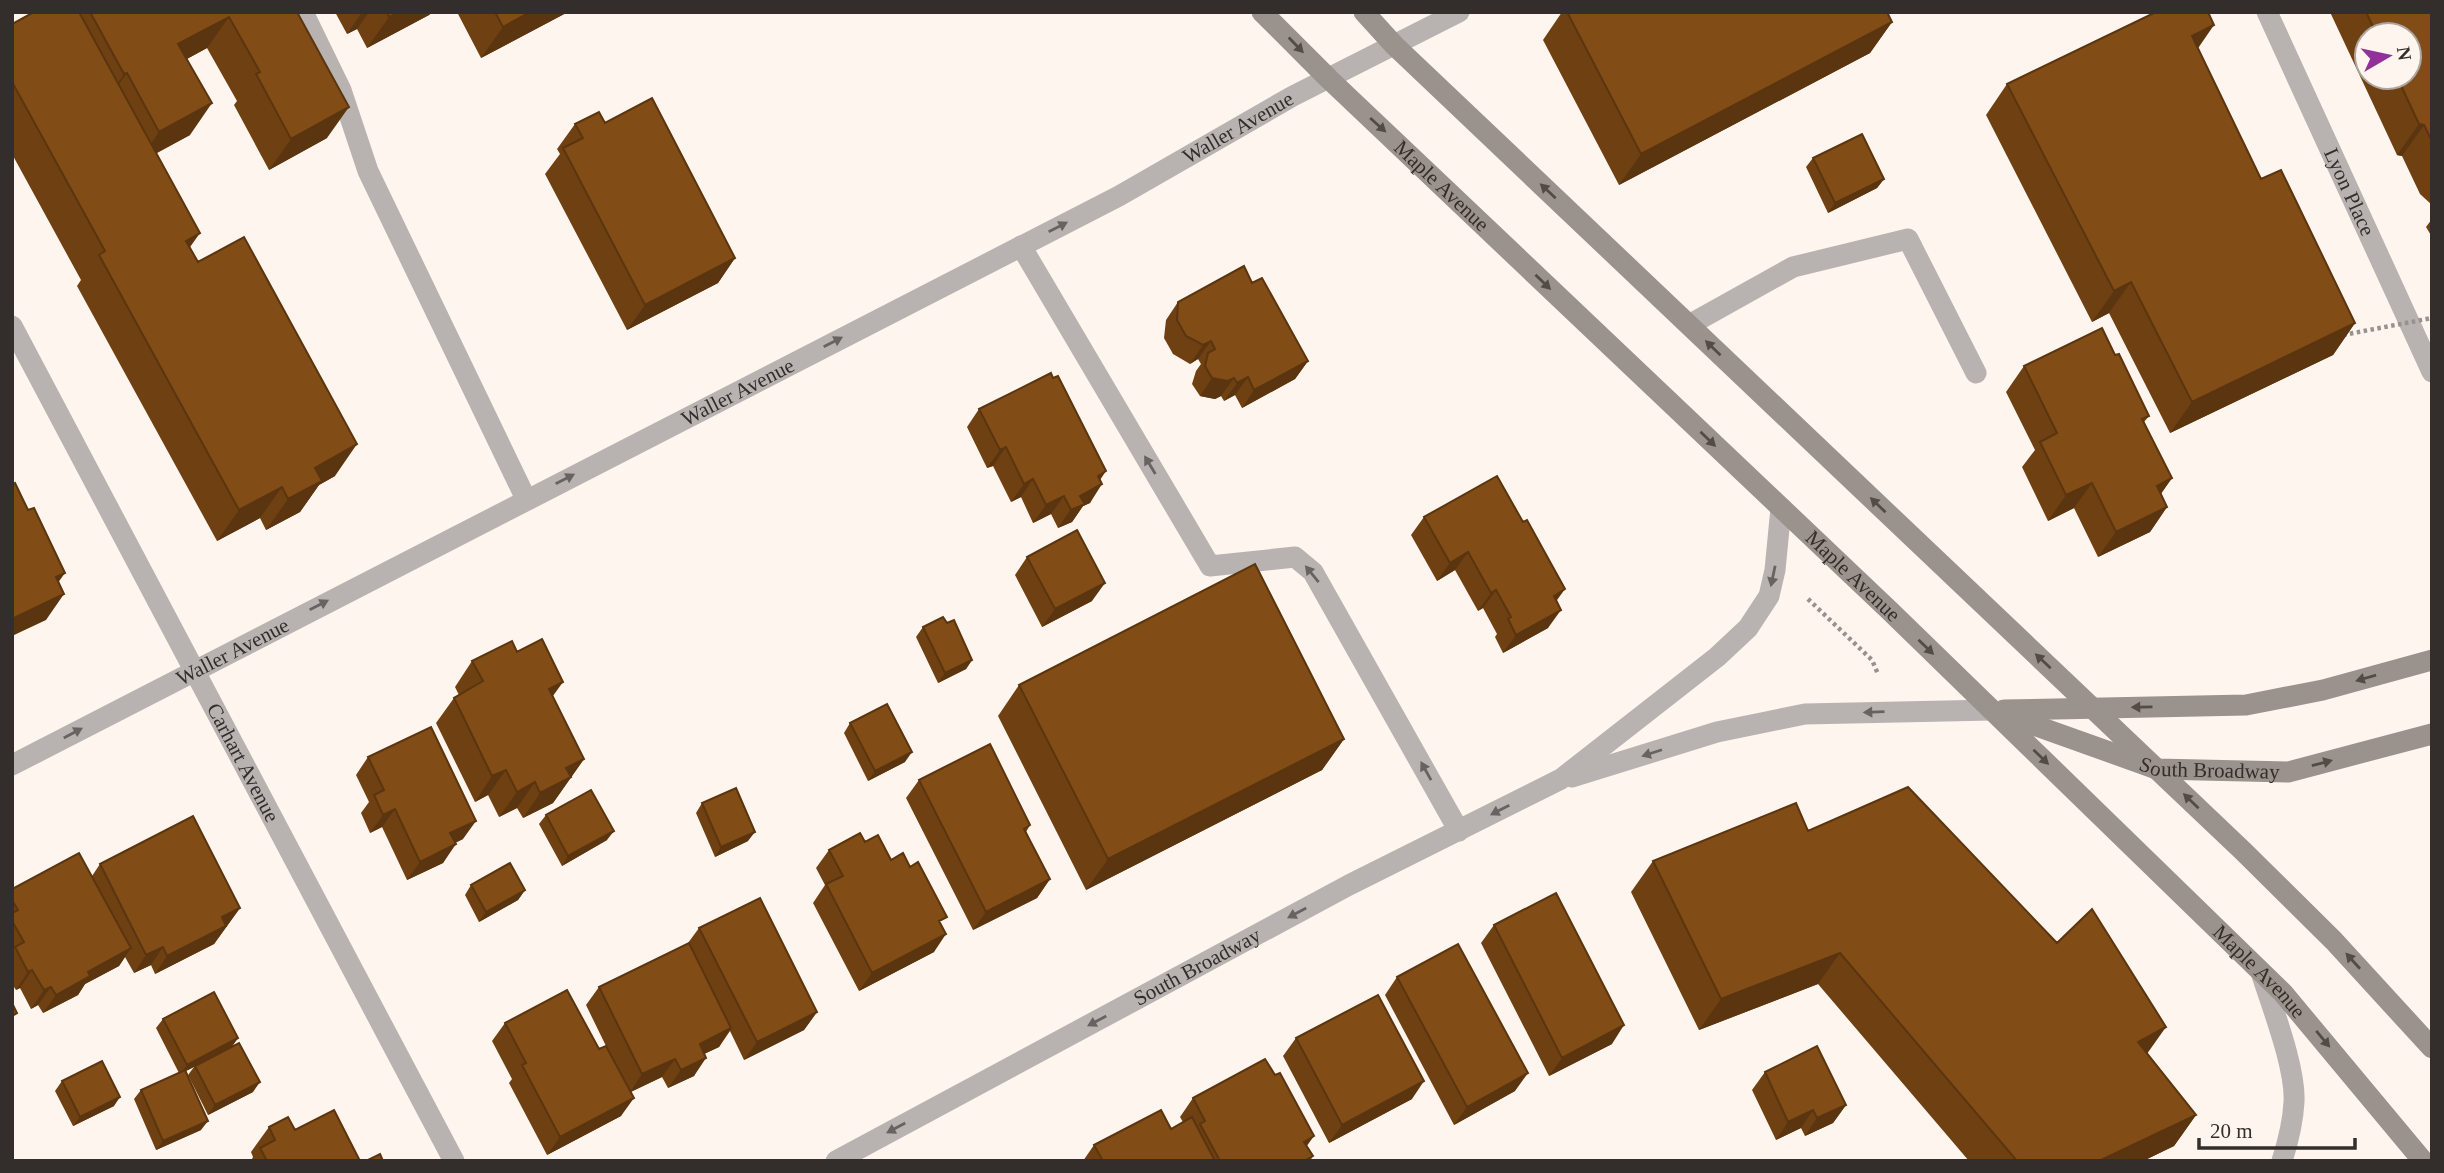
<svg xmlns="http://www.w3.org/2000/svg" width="2444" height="1173" font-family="'Times New Roman',serif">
<rect width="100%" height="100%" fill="#fef5ee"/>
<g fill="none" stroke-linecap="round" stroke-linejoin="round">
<path stroke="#98918c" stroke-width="4.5" stroke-dasharray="3.5 3.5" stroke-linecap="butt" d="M1808,599l64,61 6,14"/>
<path stroke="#b8b3b0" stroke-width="21" d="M303,12l38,78 27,81 158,328
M1021,246l189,320 85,-9 18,15 146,259
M1689,325l104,-58 115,-28 68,134"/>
<path stroke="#b8b3b0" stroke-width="21" d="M2261,972c11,35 35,96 33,130 -1,20 -6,40 -12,59"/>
<g stroke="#b8b3b0" stroke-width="21">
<path id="s1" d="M2267,12l165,360"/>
<path id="s2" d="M12,326l442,835"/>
<path id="s3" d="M12,765l1107,-569 174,-100 166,-84"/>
<path d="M1572,777l145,-45 88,-18 187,-4"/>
<path id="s4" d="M836,1161l513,-276 212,-106 156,-122 31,-29 21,-32 6,-26 6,-62"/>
</g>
<g stroke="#99928d" stroke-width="21">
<path id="s5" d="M1262,12l67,67 561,532 393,382 140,168"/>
<path d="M1364,12l30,33 849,806 91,90 98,107"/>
<path d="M2004,710l242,-5 77,-15 109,-30"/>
<path id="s6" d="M2000,713l157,56 131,3 144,-38"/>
</g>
<path stroke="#98918c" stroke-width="4.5" stroke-dasharray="3.5 3.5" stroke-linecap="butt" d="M2343,335l89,-17"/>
</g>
<path fill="#6f4112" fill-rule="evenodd" d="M34,12h263l30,126 -58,32 -35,-65 3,-4 -30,-53 -20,11 3,76 -34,18 34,94 8,15 137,214 -16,9 -19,27 -34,18 -6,-12 -43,23 -140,-255 4,-6 -69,-126v-130z
M335,12h97l-3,3 -62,33 -10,-19 -10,5z
M457,12h111l-87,46z
M1562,12h325l5,10 -22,31 -251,132 -76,-145z
M2330,12h102v193l-12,-11 -18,-38 -5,-1zM2367,35h42v42h-42z
M2198,48l63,131 94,144 -22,32 -163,78 -61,-120 -17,9 -106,-207 21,-31z
M575,124l160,134 -17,25 -91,47 -82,-156 15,-20 -3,-5z
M1813,158l71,21 -7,9 -49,25 -22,-46z
M2432,219v18l-6,-10z
M1252,283l56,78 -13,18 -53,29 -7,-13 -11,6 -3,-5 -6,3 -15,-3 -8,-12 4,-13 5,-7 -3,-5 -8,5 -17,-10 -9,-16 2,-18 12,-18z
M2115,355l34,61 -5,6 28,56 -11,15 6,14 -17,25 -52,25 -24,-49 -26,13 -26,-54 13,-17 -29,-58 18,-26z
M979,409l121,71 -10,23 -7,3 -11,16 -14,6 -7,-14 -18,9 -12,-26 -10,5 -18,-36 -6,2 -20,-41z
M1424,517l133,84 -9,27 -45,25 -8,-16 2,-3 -14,-26 -5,3 -23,-41 -18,11 -26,-46z
M1027,557l65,44 -50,26 -27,-52z
M923,627l49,33 -6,9 -28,14 -22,-46z
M517,652l36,44 31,63 -31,44 -30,15 -6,-10 -18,9 -11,-22 -13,7 -39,-79 18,-25 5,-3 -4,-8 17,-26z
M1019,685l325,54 -22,31 -236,120 -88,-174z
M850,723l55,39 -37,19 -24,-48z
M368,757l95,82 -8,4 -12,20 -36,17 -25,-53 -12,6 -9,-20 8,-11 -13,-27z
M919,780l111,45 -4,7 24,47 -13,19 -64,32 -67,-132z
M702,803l46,38 -33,16 -19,-44z
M546,815l61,25 -45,26 -23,-42z
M865,842l76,83 -7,27 -75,39 -46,-88 12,-18 -9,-17 13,-18z
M1653,861l494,192 49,62 -22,31 -31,15h-174l-151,-177 -119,46 -68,-138z
M100,864l140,44 -26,36 -59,30 -4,-9 -17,8 -9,-16 -6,9 -34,18 -7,11 -35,18 -5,-8 -7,4 -11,-21 -4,2 -4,-6v-95l80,-13z
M471,885l54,5 -7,10 -39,22 -14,-27z
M1494,925l118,119 -63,32 -68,-133z
M699,928l118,84 -13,18 -60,30 -14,-29 -11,16 -15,7 -10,22 -26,12 -6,-11 -31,15 -10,24 -74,39 -38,-72 3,-4 -20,-38 13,-18 94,26 7,-3 -20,-41 13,-18 89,-44z
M1397,977l118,114 -61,34 -69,-130z
M163,1019l75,19 -6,8 21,46 -45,23 -20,-40 6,-8 -8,4 15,59 -45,20 -22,-51 7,-9 38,-17 -23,-45z
M1296,1038l116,61 -83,44 -46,-87z
M1765,1072l81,33 -13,18 -28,13 -4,-8 -25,12 -24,-50z
M62,1081l52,25 -41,20 -18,-35z
M1193,1098l114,48 6,10 -3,5h-227l11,-16 77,-16 12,-7 -3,-5z
M269,1127l26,3 65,31h-109l2,-4 -2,-5z"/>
<path fill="#5a350f" d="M362,12h7l-12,17 -10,5z
M398,12h34l-3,3 -62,33 22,-31z
M530,12h38l-87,46 22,-31z
M229,17l-22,31 -50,27 21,-31z
M1892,22l-22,31 -251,132 22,-31z
M2214,25l-22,32v-21z
M127,73l-22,31 -3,2 22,-32z
M212,103l-22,32 -53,29 22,-32z
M349,107l-22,31 -58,32 22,-31z
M2419,124l5,1 -22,31 -5,-1z
M1884,179l-7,9 -49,25 7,-10z
M200,233l-22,31 8,-23z
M735,258l-17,25 -91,47 18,-25z
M2131,282l-22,31 -17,9 22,-31z
M2355,323l-22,32 -163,78 22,-31z
M1211,341l-13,18 -8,5 13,-19z
M1308,361l-13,18 -53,29 12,-18z
M1248,377l-13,18 -11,6 13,-18z
M1212,378h22l-13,18 -6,3 -15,-3z
M357,444l-22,32 -16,9 -19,27 -34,18 22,-31 27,-31z
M1006,447l-13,19 -6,2 13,-18z
M1106,471l-12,18 8,-5 -12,19 -7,3 -11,16 -14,6 22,-32 18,-20z
M2172,478l-18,26 3,-18z
M1033,479l-12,18 -10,5 13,-18z
M2092,483l-18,25 -26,13 18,-26z
M282,487l-22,31 -43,23 22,-31z
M1064,496l-13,18 -18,9 13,-18z
M2167,507l-17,25 -52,25 18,-25z
M1468,552l-13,18 -18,11 13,-18z
M65,573l-18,25 9,-21z
M1105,583l-13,18 -50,26 13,-18z
M1565,589l-13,18 2,-11z
M1496,590l-13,18 -5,3 13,-18z
M64,594l-18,26 -34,16v-17z
M1561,610l-13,18 -45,25 13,-18z
M972,660l-6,9 -28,14 7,-10z
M563,682l-18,25 4,-18z
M1344,739l-22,31 -236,120 22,-31z
M912,752l-7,10 -37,19 7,-10z
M584,759l-31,44 -30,15 17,-25 26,-25z
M506,770l-18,25 -13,7 17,-26z
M535,782l-18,26 -18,9 18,-25z
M395,809l-13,18 -12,6 13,-18z
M476,821l-13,18 -25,12 12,-18z
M614,831l-7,9 -45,26 6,-10z
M755,832l-7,9 -33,16 6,-10z
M456,844l-13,19 -36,17 13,-18z
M1050,879l-13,19 -64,32 13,-18z
M525,890l-7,10 -39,22 7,-10z
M240,908l-26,36 -59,30 12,-18 55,-39z
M946,934l-12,18 -75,39 13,-18z
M163,947l-12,18 -17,8 12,-18z
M131,948l-12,18 -34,18 -7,11 -35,18 13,-18 32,-23z
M1840,953l-22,31 -119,46 22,-31z
M32,970l-12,18 -4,2 12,-18z
M51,987l-13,18 -7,4 13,-19z
M817,1012l-13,18 -60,30 13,-18z
M1624,1025l-12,19 -63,32 13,-18z
M2166,1027l-22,31 -6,-16z
M731,1028l-12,19 -32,15 13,-18z
M238,1038l-7,10 -51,26 7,-9z
M706,1058l-12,18 -26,12 13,-18z
M675,1059l-13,18 -32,15 12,-18z
M1528,1073l-13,18 -61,34 13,-18z
M1424,1081l-12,18 -83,44 13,-18z
M260,1082l-7,10 -45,23 7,-10z
M120,1097l-6,9 -41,20 7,-9z
M634,1098l-13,18 -74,39 13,-18z
M1846,1105l-13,18 -28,13 12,-18z
M1813,1110l-12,18 -25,12 12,-18z
M2196,1115l-22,31 -31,15h-44z
M208,1121l-7,9 -45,20 7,-9z
M1314,1136l-13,18 3,-12z"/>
<path fill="#814c15" stroke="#5a350f" stroke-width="2" d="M34,12h45l121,221 -14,8 12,21 46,-25 113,207 -42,24 7,13 -34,18 -6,-12 -43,23 -140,-255 6,-4 -93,-169v-58z
M90,12h207l52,95 -58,32 -35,-65 4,-2 -31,-55 -51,27 34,59 -53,29 -32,-59 -3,1z
M387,12h11l-9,5z
M495,12h35l-27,15z
M1567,12h320l5,10 -251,132z
M2156,12h52l6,13 -22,11 69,143 20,-9 74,153 -163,79 -61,-120 -17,9 -107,-207z
M2366,12h66v129l-8,-16 -5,-1 -22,-47h12v-42h-32z
M652,98l83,160 -90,47 -82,-157 20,-10 -8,-14 24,-12 6,11z
M1862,134l22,45 -49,24 -22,-45z
M1244,266l8,17 10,-5 46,83 -54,29 -6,-13 -11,6 -3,-5 -6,3 -16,-3 -7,-12 3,-13 7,-4 -4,-8 -8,4 -17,-9 -9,-16 1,-18z
M2102,328l13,27 4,-1 30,62 -7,3 30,59 -15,8 10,21 -51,25 -24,-49 -26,12 -26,-53 17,-9 -33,-67z
M1051,373l2,5 5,-2 48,95 -8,5 4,8 -22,12 5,8 -14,6 -7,-14 -18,9 -13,-26 -9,5 -18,-37 -6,3 -21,-41z
M1497,476l26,46 4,-2 38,69 -11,7 7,14 -45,25 -8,-16 3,-2 -15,-27 -5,3 -23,-41 -18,11 -26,-46z
M15,483l13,27 6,-2 31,65 -9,4 8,17 -52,25v-134z
M1077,530l28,53 -50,26 -28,-52z
M1255,564l89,175 -236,120 -89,-174z
M943,617l4,6 7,-3 18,40 -27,13 -22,-46z
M542,639l21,43 -14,7 35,70 -18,9 5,9 -31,16 -5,-11 -18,10 -11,-22 -14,6 -38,-78 29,-17 -11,-20 40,-20 5,11z
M887,704l25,48 -37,19 -25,-48z
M431,727l45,94 -26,12 6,11 -36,18 -25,-53 -12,6 -9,-20 10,-5 -16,-33z
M990,744l40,81 -6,4 26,50 -64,33 -67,-132z
M1908,787l149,156 35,-34 74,118 -28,15 58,73 -97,46h-82l-177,-208 -119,46 -68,-138 143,-58 12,28z
M736,788l19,44 -34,15 -19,-44z
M591,790l23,41 -46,25 -22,-41z
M193,816l47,92 -18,9 4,9 -59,30 -4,-9 -17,8 -46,-91z
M860,833l5,9 13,-7 13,25 12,-7 7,14 8,-5 29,55 -8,4 7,13 -74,39 -46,-89 17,-8 -14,-26z
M79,853l52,95 -43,24 2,4 -34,19 -5,-8 -7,3 -12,-20 -4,2 -13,-25 9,-5 -12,-21v-8l6,-3 -6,-10v-11z
M510,863l15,27 -39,22 -15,-27z
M1556,893l68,132 -62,33 -68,-133z
M760,898l57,114 -60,30 -58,-114z
M689,943l42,85 -31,16 6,14 -25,12 -6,-11 -33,15 -43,-87z
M1458,944l70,129 -61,34 -70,-130z
M567,990l32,59 7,-3 28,52 -74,39 -38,-72 4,-2 -21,-40z
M214,992l24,46 -51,27 -24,-46z
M1378,995l46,86 -82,44 -46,-87z
M12,1003l5,10 -5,3z
M239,1043l21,39 -45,23 -20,-39z
M1817,1046l29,59 -29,13 -4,-8 -25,12 -23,-50z
M1265,1059l10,16 5,-2 34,63 -10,6 9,14 -9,5h-84l-20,-37 5,-3 -12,-23z
M102,1061l18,36 -40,20 -18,-36z
M185,1070l23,51 -45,20 -22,-51z
M334,1110l26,51h-93l-7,-13 15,-8 -6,-13 19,-10 7,13z
M1161,1110l10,19 21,-12 23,44h-112l-9,-16z
M380,1154l3,7h-17z"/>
<defs><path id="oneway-solid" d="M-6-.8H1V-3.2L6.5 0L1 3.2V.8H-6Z" transform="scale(1.75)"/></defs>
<g fill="#524c48">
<use href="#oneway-solid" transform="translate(1296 45) rotate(46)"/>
<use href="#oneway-solid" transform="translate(1378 125) rotate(42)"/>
<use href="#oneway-solid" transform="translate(1548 191) rotate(-137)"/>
<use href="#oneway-solid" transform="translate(1543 282) rotate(44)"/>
<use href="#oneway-solid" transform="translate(1713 348) rotate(-136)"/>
<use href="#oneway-solid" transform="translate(1708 439) rotate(44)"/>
<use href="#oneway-solid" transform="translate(1878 505) rotate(-136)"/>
<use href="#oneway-solid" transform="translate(1926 647) rotate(44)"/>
<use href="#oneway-solid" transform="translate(2043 661) rotate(-137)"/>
<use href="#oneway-solid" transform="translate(2366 678) rotate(164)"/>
<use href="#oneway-solid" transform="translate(2142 707) rotate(179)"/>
<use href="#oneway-solid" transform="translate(2041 757) rotate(44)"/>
<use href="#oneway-solid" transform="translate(2322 763) rotate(-15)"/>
<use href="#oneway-solid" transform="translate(2191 801) rotate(-136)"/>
<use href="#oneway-solid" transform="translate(2353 961) rotate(-132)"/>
<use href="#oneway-solid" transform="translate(2323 1039) rotate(50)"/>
</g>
<g fill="#686360">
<use href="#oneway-solid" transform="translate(1058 227) rotate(-27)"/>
<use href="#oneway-solid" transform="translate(833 342) rotate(-27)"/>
<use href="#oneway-solid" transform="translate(1150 465) rotate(-121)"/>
<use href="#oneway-solid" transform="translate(565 479) rotate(-27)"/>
<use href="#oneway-solid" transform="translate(1312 574) rotate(-129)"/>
<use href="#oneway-solid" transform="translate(1773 576) rotate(102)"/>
<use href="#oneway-solid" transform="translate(319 605) rotate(-27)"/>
<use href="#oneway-solid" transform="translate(1874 712) rotate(178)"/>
<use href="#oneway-solid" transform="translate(73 733) rotate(-28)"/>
<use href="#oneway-solid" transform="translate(1652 753) rotate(162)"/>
<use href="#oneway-solid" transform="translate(1426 771) rotate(-119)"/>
<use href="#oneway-solid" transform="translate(1500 810) rotate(153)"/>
<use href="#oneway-solid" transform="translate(1297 913) rotate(152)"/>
<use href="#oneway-solid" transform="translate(1097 1021) rotate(152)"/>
<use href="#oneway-solid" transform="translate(896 1128) rotate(152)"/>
</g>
<g text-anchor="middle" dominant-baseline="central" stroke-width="7" stroke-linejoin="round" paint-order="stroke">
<g font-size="21" fill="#332e2b" stroke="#fef5ee">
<text stroke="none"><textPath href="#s3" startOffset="1382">Waller Avenue</textPath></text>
<text stroke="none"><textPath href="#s5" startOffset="250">Maple Avenue</textPath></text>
<text stroke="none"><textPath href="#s1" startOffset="198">Lyon Place</textPath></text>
<text stroke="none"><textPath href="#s3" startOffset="816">Waller Avenue</textPath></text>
<text stroke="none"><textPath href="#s5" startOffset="817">Maple Avenue</textPath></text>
<text stroke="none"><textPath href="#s3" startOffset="248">Waller Avenue</textPath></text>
<text stroke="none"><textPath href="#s2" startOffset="494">Carhart Avenue</textPath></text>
<text stroke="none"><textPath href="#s6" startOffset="219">South Broadway</textPath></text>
<text stroke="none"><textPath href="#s4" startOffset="410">South Broadway</textPath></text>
<text stroke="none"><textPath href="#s5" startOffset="1384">Maple Avenue</textPath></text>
</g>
</g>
<rect width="2444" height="1173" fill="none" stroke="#332e2b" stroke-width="28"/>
<g transform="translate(2388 56) rotate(81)"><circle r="33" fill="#fef5ee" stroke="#ada5a0" stroke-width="2"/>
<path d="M0-5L12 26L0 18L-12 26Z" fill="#913199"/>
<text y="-10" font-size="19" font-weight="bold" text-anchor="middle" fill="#332e2b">N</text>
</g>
<path d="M2199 1138v10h156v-10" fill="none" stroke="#332e2b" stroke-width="3.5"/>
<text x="2210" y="1138" font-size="21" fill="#332e2b" stroke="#fef5ee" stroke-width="5" paint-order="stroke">20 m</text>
</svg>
